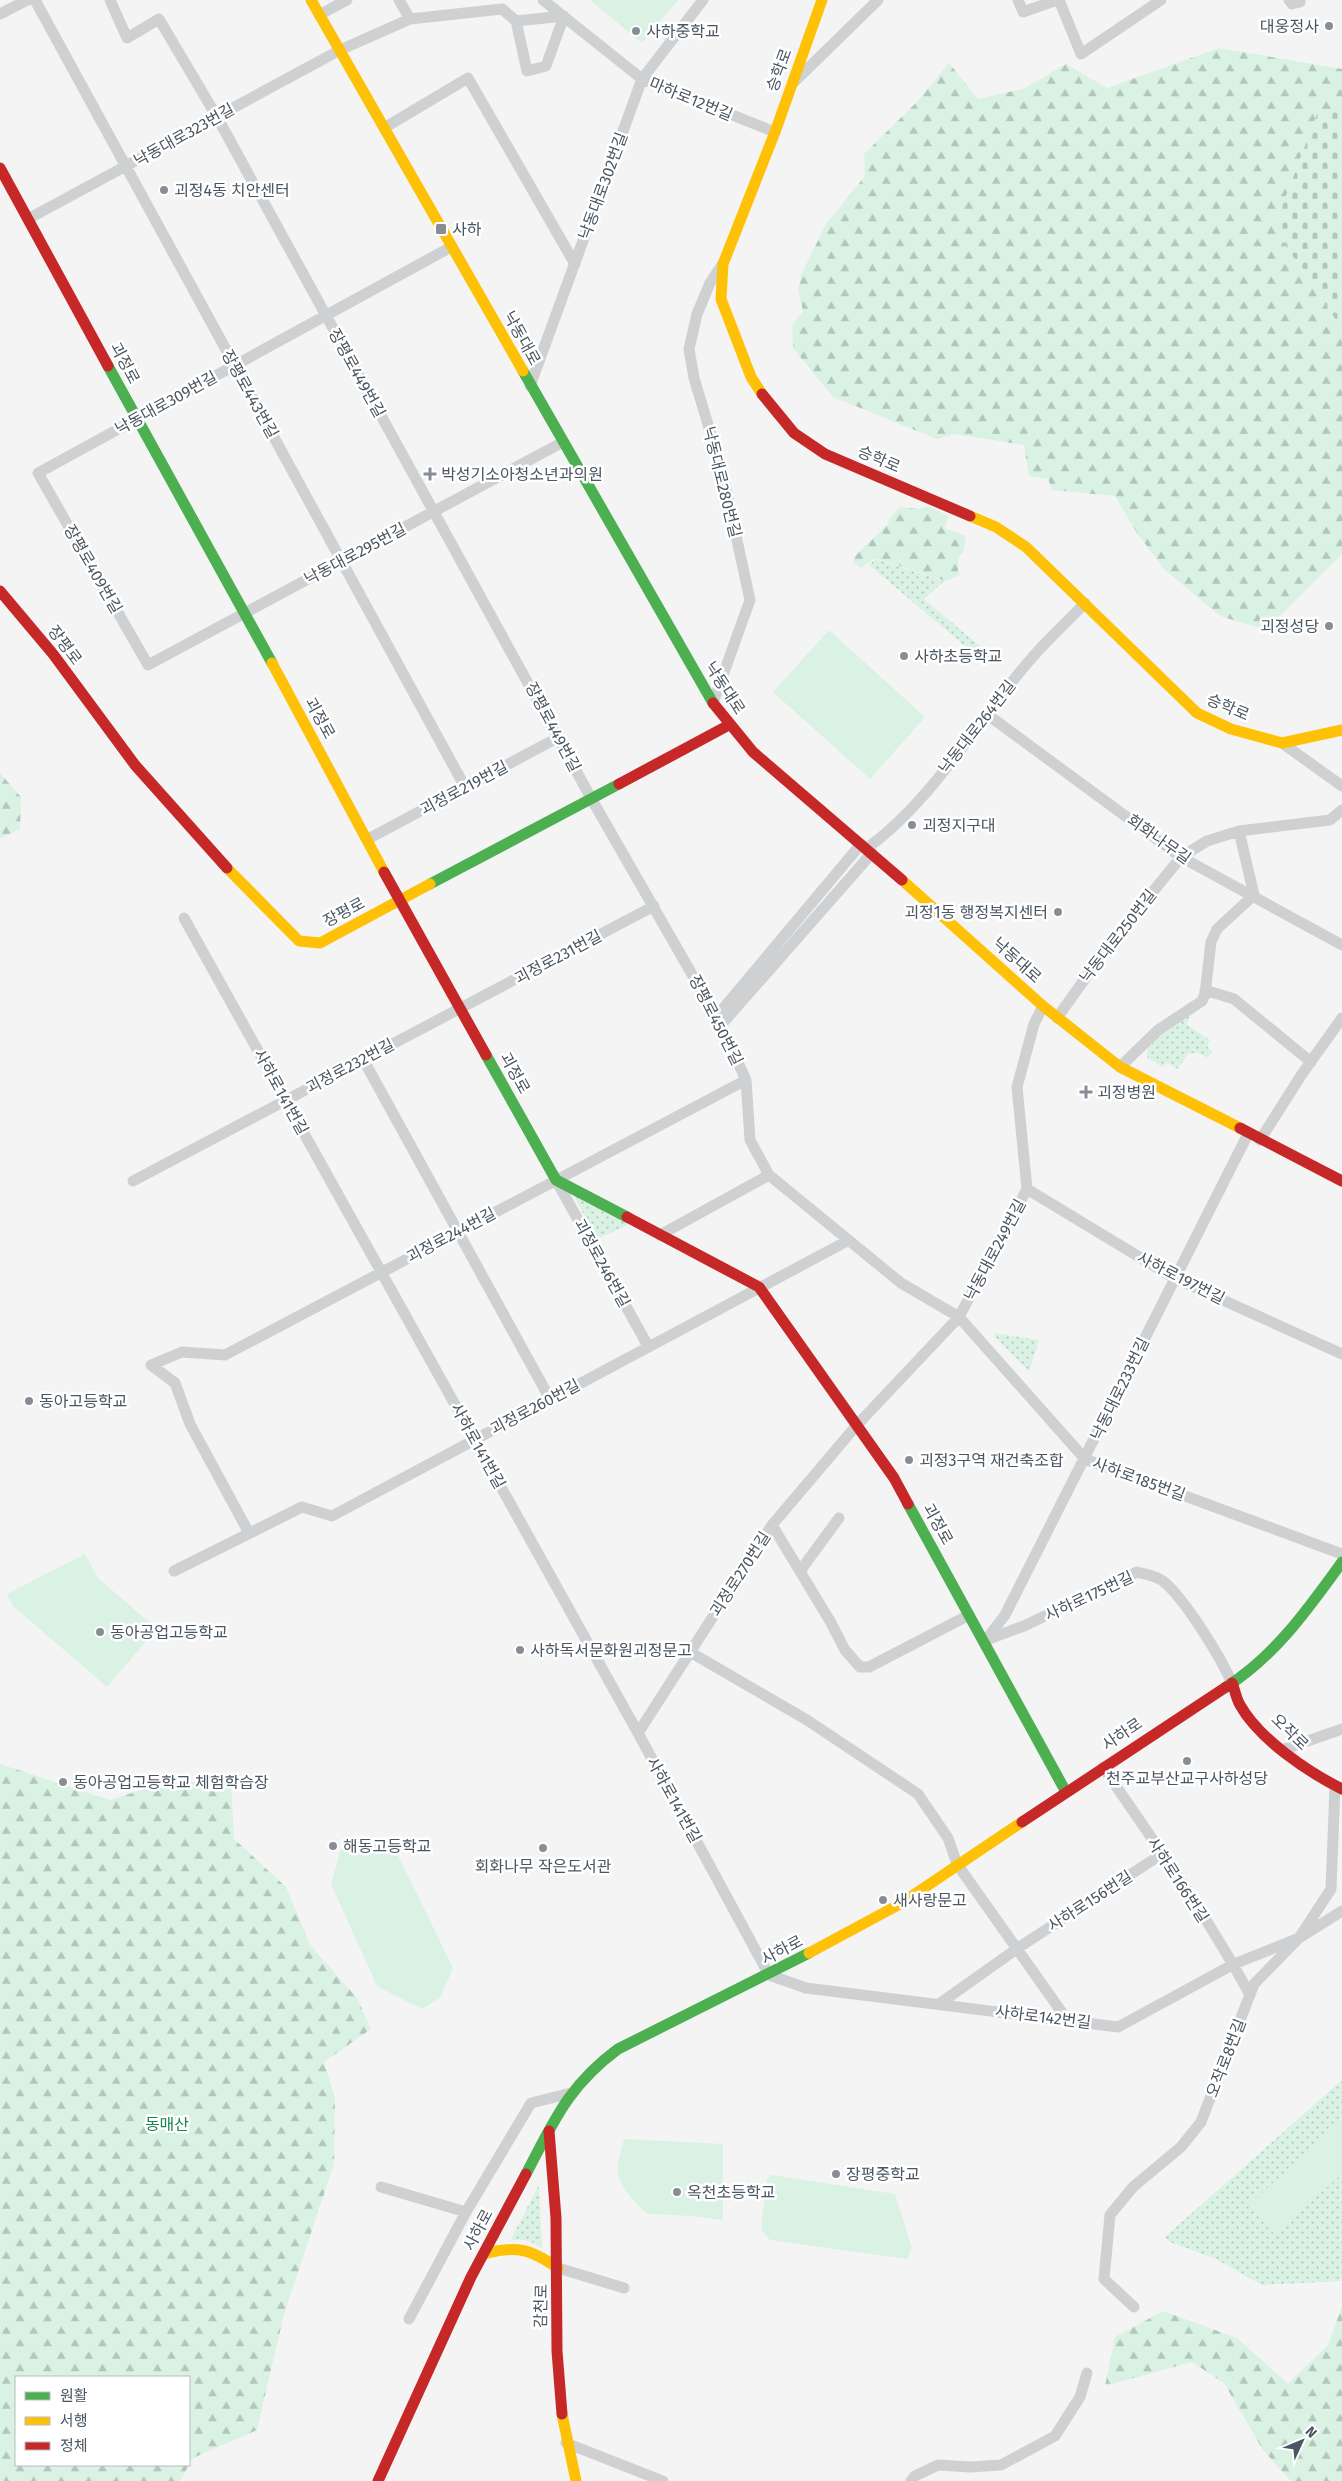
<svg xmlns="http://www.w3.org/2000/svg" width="1342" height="2481" font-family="'Fira Sans','Noto Sans KR',sans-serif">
<defs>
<pattern id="grass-dots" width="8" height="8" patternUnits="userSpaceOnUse" patternTransform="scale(1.25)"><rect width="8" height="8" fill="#d9f2e3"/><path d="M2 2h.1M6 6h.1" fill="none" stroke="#b2c7bb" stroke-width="1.8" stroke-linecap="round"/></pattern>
<pattern id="forest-firs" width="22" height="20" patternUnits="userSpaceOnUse" patternTransform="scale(1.25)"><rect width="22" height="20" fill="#d9f2e3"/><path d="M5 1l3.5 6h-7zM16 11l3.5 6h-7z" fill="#b2c7bb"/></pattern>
<pattern id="cemetery-stones" width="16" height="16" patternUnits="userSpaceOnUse" patternTransform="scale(1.25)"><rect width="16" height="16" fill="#d9f2e3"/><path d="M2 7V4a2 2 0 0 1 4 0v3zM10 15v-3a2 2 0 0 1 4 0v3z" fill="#b2c7bb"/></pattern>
</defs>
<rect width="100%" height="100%" fill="#f4f4f4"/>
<path fill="url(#grass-dots)" d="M876,559l68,22 -20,18 66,56 -5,8 -116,-98z
M1187,1016l3,2 -4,6 24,16 -3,6 5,6 -5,5 -9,-4h-9l-12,16 -10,-6 -5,4 -15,-10c0,-21 24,-30 40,-41z
M567,1183l69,38 -39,18z
M995,1333l44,7 -10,31 -35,-35z
M1342,2080v201l-80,4 -46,-26 -46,-17 -5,-5z
M539,2185l3,64c-10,-8 -18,-11 -32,-8z"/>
<path fill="url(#forest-firs)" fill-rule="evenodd" d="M1219,48l123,21v40l-25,5 -43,114 68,101v225l-76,76 -46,-14 -55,-46 -28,-37 -22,-37 -63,-6 -4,-11 -19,-3 -5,-31 -69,-11 -18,5 -104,-42 -40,-49 -1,-23 11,-14 -5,-21 4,-17 24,-49 39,-48 -1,-22 54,-53 31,-38 29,36 45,-10 43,-25 41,24z
M928,506l21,10 -5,12 22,8 -3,17 -5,4v15l2,3 -14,6 -71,-23 -14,10 -8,-6 2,-6 33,-32 1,-5 11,-12 19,2z
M0,773l21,24 -1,32 -20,10z
M0,1764l110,36 56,-18h65l3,57 52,48 24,58 47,53 14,31 -47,33 11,36 -1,66 -50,150 -27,116 -64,28 -13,23h-180zM16,2377h173v88h-173z
M1342,2306v175h-51l-28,-31 -39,-67 -32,-21 -87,24 10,-49 48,-26 74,27 51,46 40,-39z"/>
<path fill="url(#cemetery-stones)" d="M1342,109v220l-68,-101 43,-114z"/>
<path fill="#d9f2e3" d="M590,0h88l-36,43z
M829,630l96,87 -55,62 -97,-87z
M85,1554l12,23 60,52 -50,58 -94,-81 -6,-12z
M390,1839l63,129 -13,30 -18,11 -45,-23 -46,-102 10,-35z
M1342,2121v53l-68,60 -26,-29z
M624,2139l99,5v76l-31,-4 -45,-2c-11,-10 -31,-31 -29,-47 0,-9 4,-19 6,-28z
M772,2175l123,19 17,54 -5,11 -137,-19 -9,-11 6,-50z"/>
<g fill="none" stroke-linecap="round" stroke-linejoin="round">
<path stroke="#ced0d2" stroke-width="11" d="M35,0l430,787
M110,0l17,38 32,-19 58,98 374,681 130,227 25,55 4,60 19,35 132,108 58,34 126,142 257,95
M399,0l11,19
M543,0l99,79 133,53
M1018,0l5,12 34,-12
M1059,0l22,54 80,-54
M1289,0l3,4 8,-2v-2
M0,14l27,-14
M319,15l28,-15
M795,81l83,-81
M384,128l84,-50 107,186
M28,219l312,-169 70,-31 92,-10 14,12 48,-5 -18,50 -19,5 -11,-50
M451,247l-413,226 110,192 415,-223
M530,386l112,-307 61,-79
M713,703l37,-103 -28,-129 -28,-93 -5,-29 8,-35 13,-31 12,-18
M988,715l193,142 161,88
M1282,743l60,43
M368,839l191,-102
M866,849c66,-47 111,-128 164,-189 17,-20 37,-38 55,-57
M184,918l454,815 131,242 37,13 312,39 116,-63 65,-26 43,-27
M1205,990l29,9 77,63
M716,1017l145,-173
M1057,1018l47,-66 77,-95 26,-16 32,-10 91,-11 12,-10
M721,1025l151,-172
M363,1059l187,340
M1120,1067l38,-37 44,-29 3,-7 6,-52 6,-13 37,-34 -15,-64
M1260,1140l42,-66 40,-56
M556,1180l92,166
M133,1181l521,-275
M1027,1189l147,89 168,76
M660,1235l109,-60
M151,1365l31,-13 43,3 521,-275
M151,1365l24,18 15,41 59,109
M772,1525l58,96 15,29 15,17h9l100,-52
M174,1571l128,-64 30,9 517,-276
M800,1571l39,-53
M986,1640l38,-14 113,-54c8,2 20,4 26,9 22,18 57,75 69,102
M985,1641l20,-26 243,-481
M690,1652l117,68 111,74 30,44 9,26 111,157
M638,1733l134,-208 84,-99 103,-109 68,-128 -10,-102 17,-63 9,-18
M1282,1750l60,-21
M1103,1767c51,75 104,148 147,228
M939,2004l79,-56 144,-94
M381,2187l85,25 65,-109 40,-10
M558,2268l66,20
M1134,2307l-30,-28 6,-64 23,-28 48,-40 20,-25 53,-138 45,-46 32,-49 4,-103
M409,2319l57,-107
M566,2443l97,38
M911,2481l4,-5 23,-11 32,2 31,-2 54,-29 25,-39 7,-24"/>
<path stroke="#4caf50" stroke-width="11" d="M108,366l164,297
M523,371l190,332
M430,884l189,-100
M486,1055l70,125 71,37
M908,1504l158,288
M1226,1687c49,-31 82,-78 116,-125
M526,2174c28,-53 42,-88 92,-125l191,-96"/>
<path stroke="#ffc107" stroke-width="11" d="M311,0l212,371
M762,394l-11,-17 -30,-78 2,-35 52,-132 47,-132
M970,516l26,11 30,20 171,166 34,16 51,14 60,-13
M272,663l112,209
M227,868l72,73 21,2 110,-59
M902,880l141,126 77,61 120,61
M809,1953l91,-49 122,-82
M484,2254c33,-9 46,-5 74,14
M562,2414l14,67"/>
<path stroke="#c62828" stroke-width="11" d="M0,168l108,198
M762,394l32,39 31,21 145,62
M0,591l53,63 82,111 92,103
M713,703l40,49 149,128
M619,784l110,-59
M384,872l102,183
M1240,1128l102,53
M627,1217l132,70 135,191 14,26
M1232,1683c3,7 4,15 8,22 19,34 68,67 102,84
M1022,1822l204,-135
M549,2131l7,87 1,133 5,63
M378,2481l93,-204 55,-103"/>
</g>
<g fill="#868d94" stroke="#fff" stroke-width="2">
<circle cx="1329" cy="26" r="5"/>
<circle cx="636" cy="31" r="5"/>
<circle cx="164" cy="190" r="5"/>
<rect x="435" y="223" width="12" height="12" rx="2.5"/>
<path d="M427.5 466.5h5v5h5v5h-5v5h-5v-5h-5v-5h5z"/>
<circle cx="1329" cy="626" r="5"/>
<circle cx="904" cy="656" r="5"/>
<circle cx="912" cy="825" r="5"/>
<circle cx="1058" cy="912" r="5"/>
<path d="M1083.5 1084.5h5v5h5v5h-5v5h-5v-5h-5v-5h5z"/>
<circle cx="29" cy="1401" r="5"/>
<circle cx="909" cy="1460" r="5"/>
<circle cx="100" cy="1632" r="5"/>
<circle cx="520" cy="1650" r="5"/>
<circle cx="1187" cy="1761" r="5"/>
<circle cx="63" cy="1782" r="5"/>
<circle cx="333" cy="1846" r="5"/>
<circle cx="543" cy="1848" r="5"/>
<circle cx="883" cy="1900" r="5"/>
<circle cx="836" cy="2174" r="5"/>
<circle cx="677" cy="2192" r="5"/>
</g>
<g text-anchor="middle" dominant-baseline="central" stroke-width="5" stroke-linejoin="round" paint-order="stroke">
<g font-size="16" fill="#4a5661" stroke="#fff" text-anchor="start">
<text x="1319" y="26" text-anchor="end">대웅정사</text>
<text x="646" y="31">사하중학교</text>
<text x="174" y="190">괴정4동 치안센터</text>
<text x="452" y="229">사하</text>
<text x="441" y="474">박성기소아청소년과의원</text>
<text x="1319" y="626" text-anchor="end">괴정성당</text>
<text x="914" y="656">사하초등학교</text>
<text x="922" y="825">괴정지구대</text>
<text x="1048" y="912" text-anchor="end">괴정1동 행정복지센터</text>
<text x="1097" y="1092">괴정병원</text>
<text x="39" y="1401">동아고등학교</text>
<text x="919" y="1460">괴정3구역 재건축조합</text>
<text x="110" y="1632">동아공업고등학교</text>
<text x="530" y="1650">사하독서문화원괴정문고</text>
<text x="1187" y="1778" text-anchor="middle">천주교부산교구사하성당</text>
<text x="73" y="1782">동아공업고등학교 체험학습장</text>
<text x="343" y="1846">해동고등학교</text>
<text x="543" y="1866" text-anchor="middle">회화나무 작은도서관</text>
<text x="893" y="1900">새사랑문고</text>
<text x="846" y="2174">장평중학교</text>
<text x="687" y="2192">옥천초등학교</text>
</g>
<g font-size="16" fill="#4a5661" stroke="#fff">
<text transform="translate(779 70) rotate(-70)">승학로</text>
<text transform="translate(691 99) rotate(22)">마하로12번길</text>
<text transform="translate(184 135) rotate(-29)">낙동대로323번길</text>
<text transform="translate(603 186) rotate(-70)">낙동대로302번길</text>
<text transform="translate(522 338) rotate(61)">낙동대로</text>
<text transform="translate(125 363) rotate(62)">괴정로</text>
<text transform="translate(357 373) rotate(61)">장평로449번길</text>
<text transform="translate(250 394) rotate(61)">장평로443번길</text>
<text transform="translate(166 403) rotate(-29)">낙동대로309번길</text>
<text transform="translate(879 459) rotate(23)">승학로</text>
<text transform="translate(722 482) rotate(76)">낙동대로280번길</text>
<text transform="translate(355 554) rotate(-28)">낙동대로295번길</text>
<text transform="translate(93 569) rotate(60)">장평로409번길</text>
<text transform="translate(65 645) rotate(53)">장평로</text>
<text transform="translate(725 688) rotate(57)">낙동대로</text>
<text transform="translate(1228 707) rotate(23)">승학로</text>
<text transform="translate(320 718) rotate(61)">괴정로</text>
<text transform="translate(553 727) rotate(62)">장평로449번길</text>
<text transform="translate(977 727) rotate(-52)">낙동대로264번길</text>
<text transform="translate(464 788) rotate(-28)">괴정로219번길</text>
<text transform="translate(1159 839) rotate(35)">회화나무길</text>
<text transform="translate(344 912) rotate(-28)">장평로</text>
<text transform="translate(1118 936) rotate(-52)">낙동대로250번길</text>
<text transform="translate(558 957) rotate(-28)">괴정로231번길</text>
<text transform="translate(1017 960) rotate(42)">낙동대로</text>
<text transform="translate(716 1020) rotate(63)">장평로450번길</text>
<text transform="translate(350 1066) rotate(-28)">괴정로232번길</text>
<text transform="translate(515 1073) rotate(61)">괴정로</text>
<text transform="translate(281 1092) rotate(61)">사하로141번길</text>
<text transform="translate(451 1235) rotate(-28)">괴정로244번길</text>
<text transform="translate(995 1250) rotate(-62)">낙동대로249번길</text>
<text transform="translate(602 1263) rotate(61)">괴정로246번길</text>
<text transform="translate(1181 1278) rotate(27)">사하로197번길</text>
<text transform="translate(1120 1389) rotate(-64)">낙동대로233번길</text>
<text transform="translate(535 1407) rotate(-28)">괴정로260번길</text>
<text transform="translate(478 1446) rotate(61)">사하로141번길</text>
<text transform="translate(1139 1479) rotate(20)">사하로185번길</text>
<text transform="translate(938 1524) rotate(61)">괴정로</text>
<text transform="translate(740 1574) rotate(-57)">괴정로270번길</text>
<text transform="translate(1089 1596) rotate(-25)">사하로175번길</text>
<text transform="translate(1290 1732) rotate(44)">오작로</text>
<text transform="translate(1122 1734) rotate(-34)">사하로</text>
<text transform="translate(674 1800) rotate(61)">사하로141번길</text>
<text transform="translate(1178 1880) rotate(57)">사하로166번길</text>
<text transform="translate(1090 1901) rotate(-33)">사하로156번길</text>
<text transform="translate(782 1950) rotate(-28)">사하로</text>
<text transform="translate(1043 2017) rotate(7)">사하로142번길</text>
<text transform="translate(1226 2058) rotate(-69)">오작로8번길</text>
<text transform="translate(478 2230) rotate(-62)">사하로</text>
<text transform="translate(541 2306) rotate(-89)">감천로</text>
</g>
<g font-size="16" fill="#17864f" stroke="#fff">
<text x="167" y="2124">동매산</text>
</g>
</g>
<rect x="15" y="2376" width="175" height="90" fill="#ffffff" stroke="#b7bbc0"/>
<rect x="25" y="2392" width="25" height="8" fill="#4caf50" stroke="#b7bbc0"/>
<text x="60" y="2401" font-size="15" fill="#4a5661">원활</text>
<rect x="25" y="2417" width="25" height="8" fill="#ffc107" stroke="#b7bbc0"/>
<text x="60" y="2426" font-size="15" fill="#4a5661">서행</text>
<rect x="25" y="2442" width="25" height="8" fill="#c62828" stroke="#b7bbc0"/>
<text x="60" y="2451" font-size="15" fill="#4a5661">정체</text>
<g transform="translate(1302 2441) rotate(46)" stroke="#ffffff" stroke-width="4" paint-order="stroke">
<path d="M0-4L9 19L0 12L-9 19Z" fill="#4a5661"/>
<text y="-8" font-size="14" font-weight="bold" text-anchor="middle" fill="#4a5661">N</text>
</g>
</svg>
